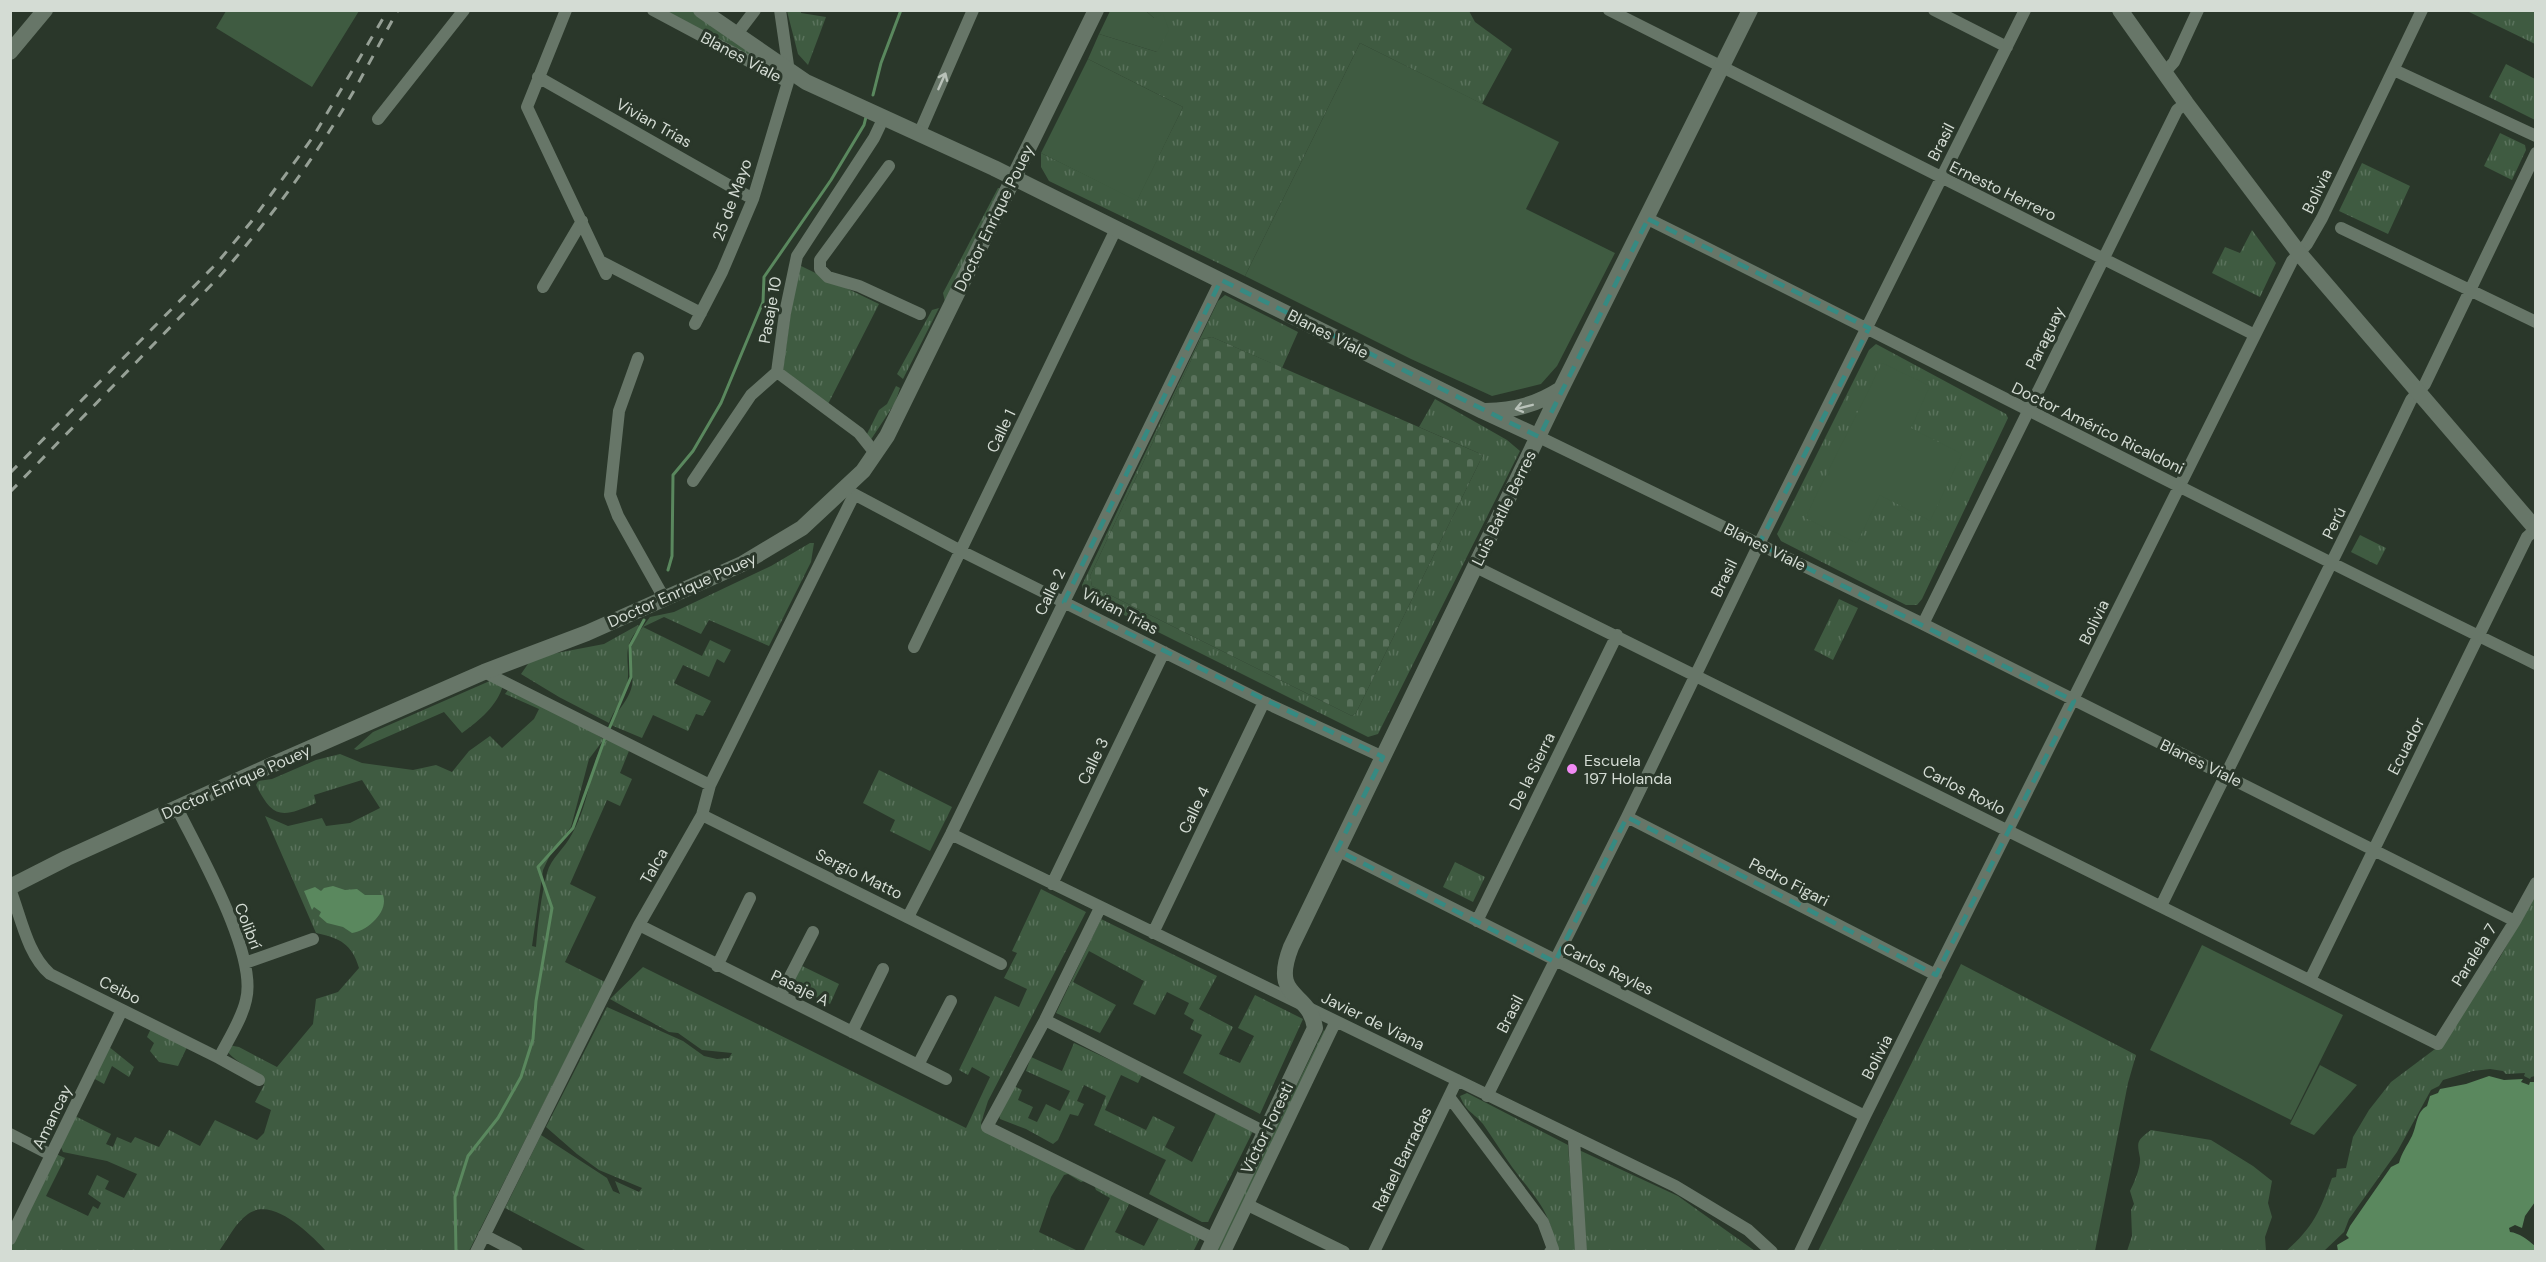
<svg xmlns="http://www.w3.org/2000/svg" width="2546" height="1262" font-family="'DM Sans',sans-serif">
<defs>
<pattern id="grass-tufts" width="24" height="20" patternUnits="userSpaceOnUse" patternTransform="scale(1.5)"><rect width="24" height="20" fill="#3f5b41"/><path d="M3 7l-1-3M5 7V3M7 7l1-3M15 17l-1-3M17 17v-4M19 17l1-3" fill="none" stroke="#5a725c"/></pattern>
<pattern id="cemetery-stones" width="16" height="16" patternUnits="userSpaceOnUse" patternTransform="scale(1.5)"><rect width="16" height="16" fill="#3f5b41"/><path d="M2 7V4a2 2 0 0 1 4 0v3zM10 15v-3a2 2 0 0 1 4 0v3z" fill="#5a725c"/></pattern>
</defs>
<rect width="100%" height="100%" fill="#2a372a"/>
<path fill="url(#grass-tufts)" d="M658,11h36l84,59z
M787,11h14v2l25,4 -18,48 -10,-11z
M1146,11h323l6,11 37,27 -30,55 -122,-61 -115,233 -196,-95 -8,-14v-14l96,47 46,-93 -95,-48 11,-25 58,18 -3,-34z
M2467,11h68v33z
M2506,64l29,15v41l-46,-23z
M2500,133l25,12 1,5 -14,30 -28,-14z
M2362,163l48,23 -22,48 -49,-23z
M998,188h2l-55,114 -2,-9z
M2252,230l24,33 -16,34 -48,-24 13,-26 15,6z
M797,264l82,40 -52,102 -44,-36z
M1225,295l73,37 -16,36 -70,-31 -11,2 -111,237 2,10 260,130 4,-3 127,-258 -64,-28 16,-28 72,41 13,11 -142,283 -10,3 -284,-142 -2,-10 136,-284z
M939,308l-36,71 -6,-5 35,-64z
M1876,344l130,70 2,4 -86,181 -5,6h-11l-125,-64 -4,-7 92,-184z
M896,386l4,2 -5,15 -25,38 -4,-5 13,-26 8,-6z
M2360,535l26,13 -9,17 -26,-13z
M810,543h4l-3,19 -42,84 -60,-26 -8,14 -37,-17 -21,10 59,29 8,-16 21,10 -7,13 -7,-4 -8,18 -26,-12 -9,18 37,18 -8,15 -7,-2 -8,17 -35,-16 -11,23 -31,-13c4,-13 14,-20 19,-33 6,-13 -1,-29 1,-42 2,-12 12,-23 19,-33l24,-5 97,-46z
M1839,599l19,9 -25,52 -19,-10z
M638,625l2,2c-22,23 -7,37 -14,62 -4,13 -13,22 -17,34l-50,-26 -38,-23 9,-13 6,-4 68,-13z
M492,680l11,5c-5,20 -24,36 -41,48l-18,-21 -87,38 -3,-1 19,-17z
M511,686l93,53 -15,20 -18,68 -21,28 -7,15 -11,76 4,1c2,-25 5,-50 11,-74 4,-15 18,-25 25,-39 13,-23 17,-49 24,-75 3,-8 9,-14 12,-24l23,11 -11,27 12,6 -12,27 -13,-6 -37,84 26,13 -31,65 40,20 -136,269h-143c-15,-16 -53,-55 -78,-37 -13,9 -20,25 -29,37l-208,1 -1,-7 46,-91 9,4 -19,38 42,20 5,-10 5,3 3,-6 -13,-9 9,-19 12,6 -4,8 19,9 13,-24 -30,-13 -44,-9 -3,-7 15,-29 36,18 -5,10 7,3 4,-10 14,6 4,-6 24,10 10,-17 31,16 15,-26 42,20 7,-7 7,-23 -16,-8 9,-17c-8,-18 -30,-21 -39,-37l3,-3 11,2 38,20 36,-43 3,-25 22,-7 21,-24c-7,-24 -19,-30 -43,-35l-51,-117 23,10 34,-8 4,8 24,-3 30,-15 -18,-28 -48,15 2,8c-34,15 -43,16 -60,-18l2,-4 14,-2 44,-19 24,-6 22,9 51,7 23,-5 16,7 17,-21 21,-15 12,12 32,-29 5,-10 -34,-15z
M879,770l73,37 -22,44 -40,-20 5,-11 -32,-17z
M1455,862l30,15 -12,25 -30,-15z
M1041,889l45,23 -98,189 -7,22 2,6 101,52 -3,1 -13,-8 -4,1 -13,22 -12,35 37,18h8l26,-52 -14,-8 -2,-5 36,17 -15,30 29,14 15,-28 41,20 -7,14h-604l-84,-44 36,-73 66,43 6,13 7,3 -5,-13 24,11 3,-4 -43,-18 -22,-16 -31,-27 61,-120 76,34 21,15 13,3 12,-1 3,-5 -30,-3 -24,-17 -9,-1 -59,-33 33,-32 323,161 24,-51 -18,-10 -4,8 -9,-5 36,-74 24,11 8,-18 -23,-11 13,-25 -5,-2z
M2535,896v180l-4,1 -1,2 -6,-3 1,-3 -19,1 -3,-3 -13,-2 -17,2 -30,9 -4,6 -8,4 -34,62 -48,67 -5,13 -20,19 -39,1c28,-24 35,-41 47,-74l4,-1 1,-8 9,-1 7,-31 16,-27 22,-28 48,-36 60,-87z
M1101,919l116,57 -18,33 34,18 -14,27 21,9 14,-27 -16,-8 17,-33 48,24 -43,95 -77,-41 19,-38 -12,-6 4,-9 -10,-6 5,-11 -22,-11 -12,23 -22,-11 11,-23 -55,-30 -16,31 43,23 -16,28 -44,-20z
M798,964l41,20 -9,20 -41,-20z
M1961,964l175,91 -8,28 -33,168h-277z
M154,1022l36,19 -12,25 -19,-4 -9,-11 4,-8 -7,-6z
M1324,1030l2,2 -106,219 -6,1z
M1074,1043l68,32 -4,8 -17,-8 -16,35 41,20 7,-14 22,11 -10,20 27,15 24,-49 37,18 -45,91h-6l-53,-28 17,-34 -72,-35 12,-29 -22,-11 -7,16 7,3 -6,12 -8,-2 -12,26 -5,4 -27,-15 -26,-10 -1,-4 15,-29 8,4 -4,10 15,7 -5,11 9,4 9,-18 14,7 10,-20 -44,-20 5,-14 31,14z
M108,1046l26,21 -5,10 -17,-11 -8,18 -11,-6z
M1467,1093l101,52 8,106h-21c-2,-39 -21,-54 -43,-84 -10,-14 -19,-29 -29,-43 -10,-12 -17,-12 -23,-28z
M2151,1130l60,10 42,26 19,15 -4,22 4,14 -7,20 1,14h-139l5,-15 -1,-26 3,-6 -4,-13c4,-8 11,-24 10,-33 -3,-16 -4,-17 11,-28z
M1579,1150l99,46 77,55h-170z"/>
<path fill="url(#cemetery-stones)" d="M1212,337l271,118 -127,258 -4,3 -260,-130 -2,-10 111,-237z"/>
<path fill="#3f5b41" d="M226,11v-1l133,1 -47,76 -96,-59z
M1110,11h36l8,7 9,-4 6,16 -12,22 -58,-18z
M1360,43l199,99 -33,67 89,44 -58,113 -16,18 -49,12 -81,-37 -166,-83z
M1088,59l95,48 -46,94 -96,-48z
M1882,363l48,23 -19,42 51,26 -32,67 -50,-26 -23,48 -52,-25z
M2202,945l141,70 -52,105 -141,-70z
M2320,1065l37,20 -43,50 -24,-11z"/>
<path fill="#5a885e" d="M333,886l12,4 12,-1 8,6h18c6,17 -16,36 -31,38l-9,-6 -16,-4 -8,-7 2,-4 -7,-5 -2,3 -8,-19 11,-4 6,4 3,-3z
M2489,1076l15,4 19,-1 -2,3 8,3 1,-3h5v120l-10,14 -3,12 -7,-3 -6,3 1,4c9,1 17,7 25,14v5h-197l-1,-6 12,-7 -3,-3 4,-9 41,-59 8,-4c3,-11 8,-17 13,-27 5,-10 4,-24 15,-30l3,-10 8,-3 2,-4 26,-5z"/>
<g fill="none" stroke-linecap="round" stroke-linejoin="round">
<path stroke="#5a885e" stroke-width="3" d="M873,95l8,-32 20,-53
M668,570l4,-14 1,-81 20,-24 28,-48 42,-101 1,-25 67,-97 33,-55 2,-8
M609,729l22,-52 -1,-31 14,-26
M456,1252l-1,-55 13,-41 30,-38 23,-41 12,-38 3,-38 16,-93 -14,-41 35,-39 32,-90"/>
<path stroke="#677668" stroke-width="12" d="M566,10l-39,97 79,167
M653,10l135,72 1,-10 -9,-62
M1609,10l646,325
M1934,10l73,37
M736,35l19,-25
M2394,70l142,66
M2164,73l10,-11 24,-52
M538,77l215,122
M378,119l86,-109
M919,134l54,-124
M889,166l-69,94v9l8,8 31,9 61,28
M1648,219c297,147 590,300 888,445
M2341,228l195,94
M600,261l101,52
M543,287l39,-66
M695,324l27,-52 31,-73 35,-117
M638,358l-19,53 -9,84 8,21 46,82
M777,372l82,61 16,20
M1539,437l384,187 592,297
M693,481l58,-86 26,-23 8,-59 12,-57 77,-118 10,-21
M850,492l111,59 303,151 119,55
M1476,567l962,477 77,-123 21,-38
M1923,624l254,-514 9,-7
M914,647l202,-418
M484,672l226,113
M177,808c21,43 81,146 69,192 -4,19 -18,40 -27,58
M702,815l299,149
M1627,817l309,158
M951,834l724,352 73,44 24,22
M1337,850l528,266
M1052,884l112,-232
M10,889c11,28 17,65 40,85l169,84 40,22
M2161,906c82,-169 169,-336 250,-506l14,-16 111,-231
M1100,908l-55,112 -58,107 227,112
M908,917l43,-83 270,-554
M1477,921l140,-286
M639,925l307,154
M1153,933l111,-231
M245,963l68,-24
M717,966l33,-68
M2310,980l217,-443 9,-8
M780,996l33,-64
M1045,1020l220,112
M852,1032l31,-63
M918,1065l33,-64
M1487,1096l140,-279 132,-273 266,-534
M1450,1098l93,124 10,27 -3,3
M10,1134l41,21
M1574,1139l7,113
M1248,1205l96,47
M484,1235l33,17
M10,1239l112,-229
M476,1252l163,-327 63,-110 8,-30 144,-290
M1225,1252l110,-229
M1374,1252l83,-172
M1800,1252l65,-136 390,-781 37,-74 15,-17 15,-26 100,-208"/>
<path stroke="#677668" stroke-width="16" d="M701,10l105,72 188,86 489,243 56,26
M2120,10l66,93 113,150 237,276
M10,52l35,-42
M1486,411c29,-1 50,-6 75,-22
M10,887l57,-29 209,-95 208,-91 103,-39 155,-69 60,-36 61,-57 24,-35 209,-426
M1208,1252l107,-224c-6,-39 -45,-27 -24,-81l270,-558 189,-379"/>
<path stroke="#96a096" stroke-width="3" stroke-dasharray="10 10" stroke-linecap="butt" d="M10,473l207,-210 34,-41 62,-85 75,-127
M10,492l209,-215c46,-52 87,-107 123,-166 20,-33 37,-67 56,-101"/>
</g>
<defs><path id="oneway-shaft" d="M-6 0H5M1.5-3L5.5 0L1.5 3" fill="none" stroke-width="1.6" stroke-linecap="round" stroke-linejoin="round" transform="scale(1.5)"/></defs>
<g stroke="#b9c2b9">
<use href="#oneway-shaft" transform="translate(942 81) rotate(-66)"/>
<use href="#oneway-shaft" transform="translate(1524 407) rotate(166)"/>
</g>
<path fill="none" stroke="#368a82" stroke-width="4.5" stroke-dasharray="12 8" stroke-linejoin="round" d="M1648,219l221,109 -110,216 315,157 -138,274 -309,-158 -72,145 -218,-112 46,-93 -319,-155 157,-322 318,157z"/>
<circle fill="#f18af4" stroke="#2a372a" stroke-width="2" cx="1572" cy="769" r="6"/>
<g text-anchor="middle" dominant-baseline="central" stroke-width="6" stroke-linejoin="round" paint-order="stroke">
<g font-size="16" fill="#d4dcd4" stroke="#2a372a">
<text transform="translate(741 57) rotate(28)">Blanes Viale</text>
<text transform="translate(654 123) rotate(29)">Vivian Trias</text>
<text transform="translate(1941 142) rotate(-63)">Brasil</text>
<text transform="translate(2003 191) rotate(26)">Ernesto Herrero</text>
<text transform="translate(2317 191) rotate(-64)">Bolivia</text>
<text transform="translate(732 200) rotate(-70)">25 de Mayo</text>
<text transform="translate(994 218) rotate(-64)">Doctor Enrique Pouey</text>
<text transform="translate(770 310) rotate(-80)">Pasaje 10</text>
<text transform="translate(1328 334) rotate(27)">Blanes Viale</text>
<text transform="translate(2045 338) rotate(-64)">Paraguay</text>
<text transform="translate(2098 428) rotate(26)">Doctor Américo Ricaldoni</text>
<text transform="translate(1001 431) rotate(-64)">Calle 1</text>
<text transform="translate(1504 508) rotate(-64)">Luis Batlle Berres</text>
<text transform="translate(2334 523) rotate(-64)">Perú</text>
<text transform="translate(1765 547) rotate(26)">Blanes Viale</text>
<text transform="translate(1724 578) rotate(-64)">Brasil</text>
<text transform="translate(682 590) rotate(-24)">Doctor Enrique Pouey</text>
<text transform="translate(1050 592) rotate(-64)">Calle 2</text>
<text transform="translate(1120 611) rotate(27)">Vivian Trias</text>
<text transform="translate(2094 622) rotate(-64)">Bolivia</text>
<text transform="translate(2406 746) rotate(-63)">Ecuador</text>
<text transform="translate(1093 761) rotate(-64)">Calle 3</text>
<text transform="translate(2201 763) rotate(26)">Blanes Viale</text>
<text transform="translate(1532 771) rotate(-64)">De la Sierra</text>
<text transform="translate(236 782) rotate(-24)">Doctor Enrique Pouey</text>
<text transform="translate(1964 790) rotate(27)">Carlos Roxlo</text>
<text transform="translate(1194 810) rotate(-64)">Calle 4</text>
<text transform="translate(654 866) rotate(-60)">Talca</text>
<text transform="translate(859 874) rotate(26)">Sergio Matto</text>
<text transform="translate(1789 882) rotate(27)">Pedro Figari</text>
<text transform="translate(248 926) rotate(69)">Colibrí</text>
<text transform="translate(2474 955) rotate(-58)">Paralela 7</text>
<text transform="translate(1608 969) rotate(26)">Carlos Reyles</text>
<text transform="translate(800 988) rotate(26)">Pasaje A</text>
<text transform="translate(120 990) rotate(26)">Ceibo</text>
<text transform="translate(1510 1014) rotate(-63)">Brasil</text>
<text transform="translate(1373 1021) rotate(26)">Javier de Viana</text>
<text transform="translate(1877 1057) rotate(-63)">Bolivia</text>
<text transform="translate(52 1117) rotate(-64)">Amancay</text>
<text transform="translate(1267 1128) rotate(-64)">Víctor Foresti</text>
<text transform="translate(1402 1159) rotate(-64)">Rafael Barradas</text>
</g>
<g font-size="16" fill="#d4dcd4" stroke="#2a372a" text-anchor="start">
<text x="1584" y="760">Escuela<tspan x="1584" dy="18">197 Holanda</tspan></text>
</g>
</g>
<rect width="2546" height="1262" fill="none" stroke="#d4dcd4" stroke-width="24"/>
</svg>
